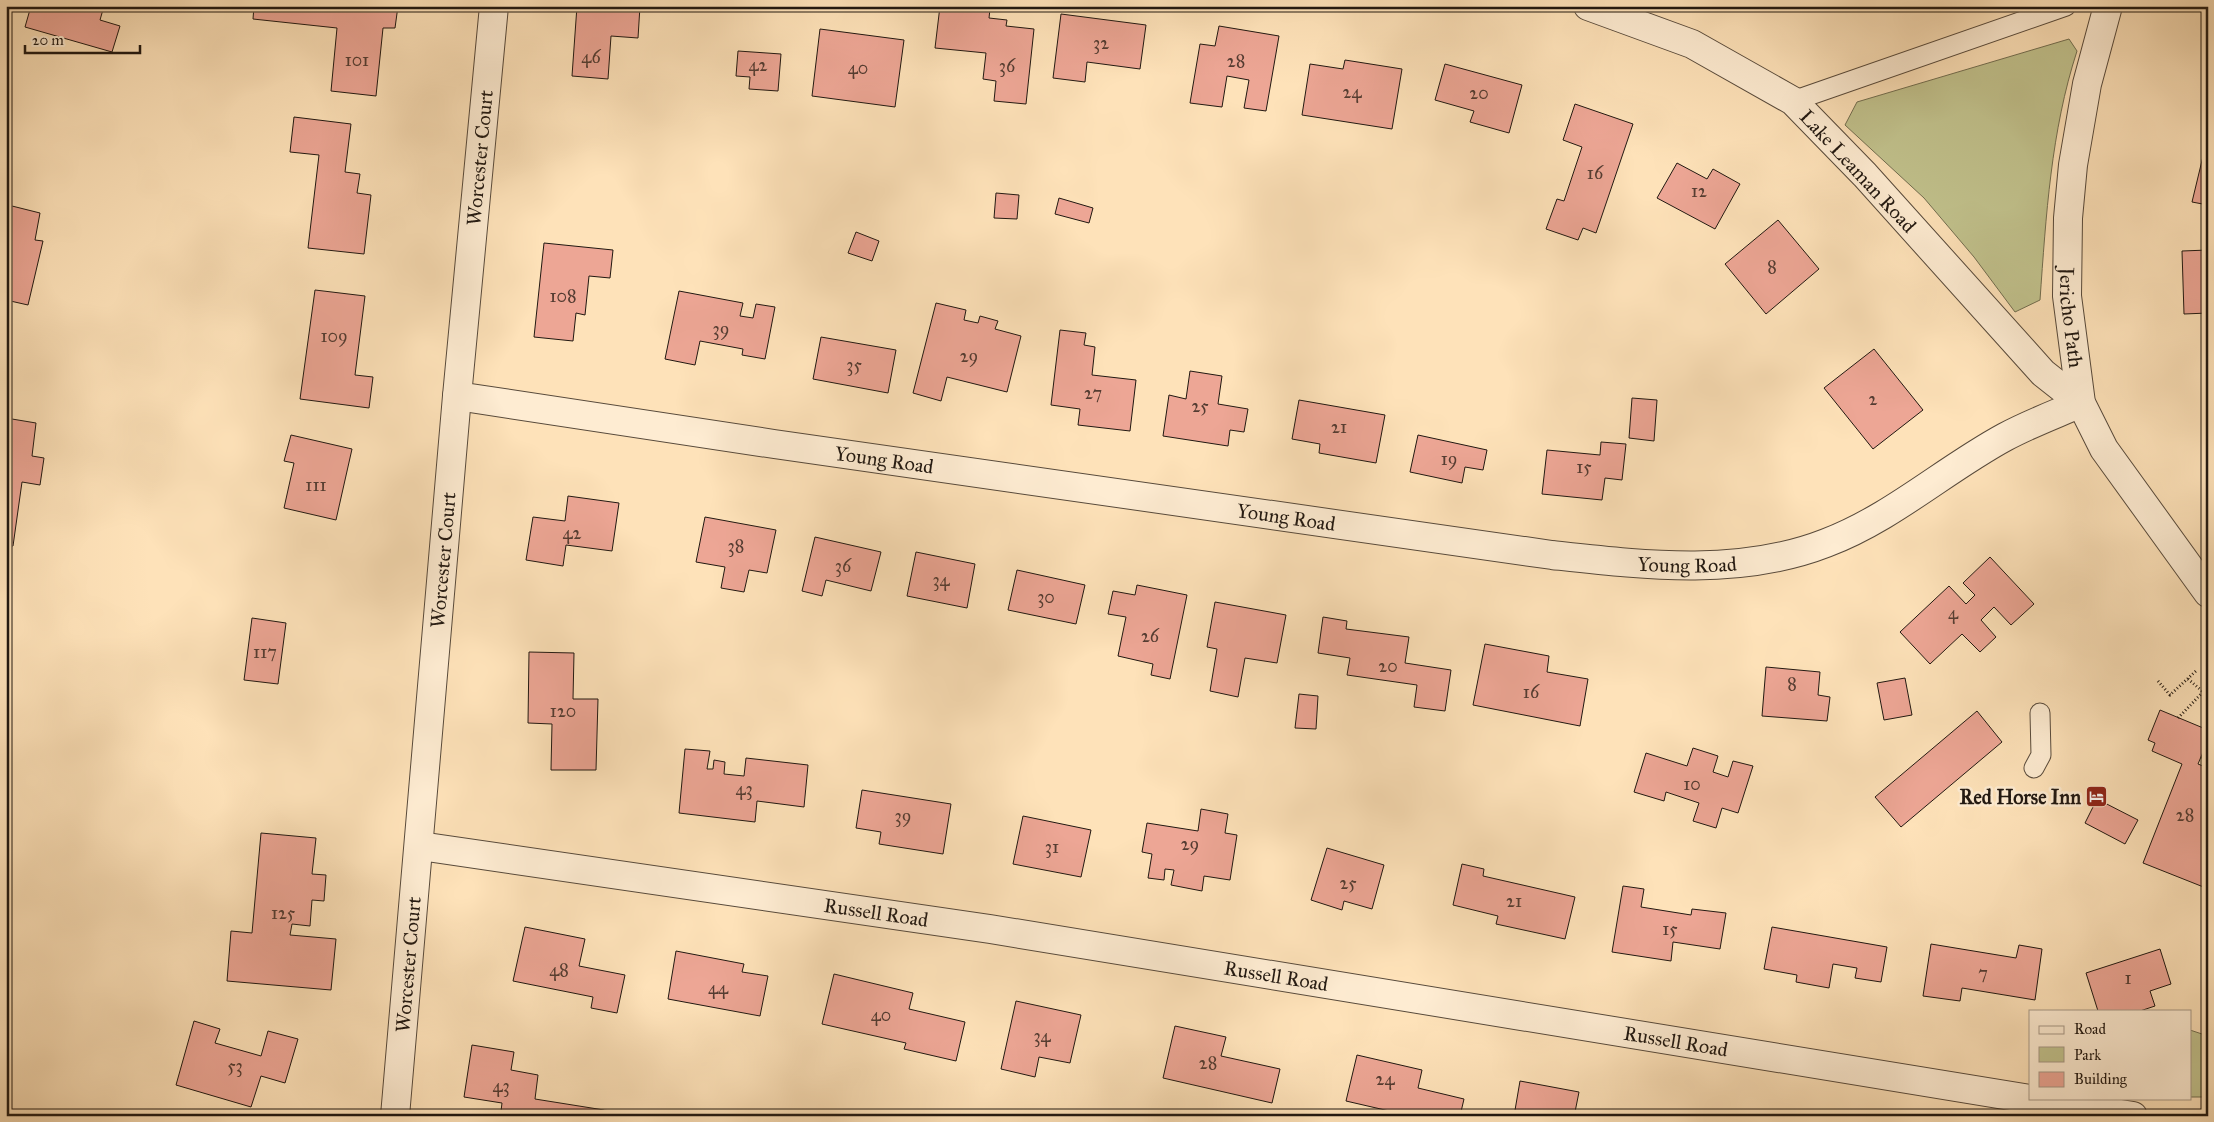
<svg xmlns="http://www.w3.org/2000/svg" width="2214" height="1122" font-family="'IM FELL Great Primer',serif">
<rect width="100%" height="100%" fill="#fee2b9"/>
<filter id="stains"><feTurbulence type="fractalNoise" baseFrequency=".004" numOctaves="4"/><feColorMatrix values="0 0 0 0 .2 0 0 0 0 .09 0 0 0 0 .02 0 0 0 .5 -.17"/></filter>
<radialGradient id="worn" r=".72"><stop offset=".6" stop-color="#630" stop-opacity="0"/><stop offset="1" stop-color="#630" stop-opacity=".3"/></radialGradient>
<path fill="#c2c38e" stroke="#726e50" d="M2069,39l8,12c-26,80 -31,165 -37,249l-25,12 -41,-55 -50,-59 -79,-73 12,-23z
M2190,1030l18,6v61h-18z
M604,1110l29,4v2h-30z"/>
<path fill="#eda695" stroke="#211811" d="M31,6h73l-4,14 20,6 -8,26 -87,-25z
M254,6h144l-3,22h-12l-7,68 -45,-5 6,-63 -84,-9z
M577,6h63l-2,32 -27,-2 -3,43 -36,-3z
M940,6l50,3 -1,9 18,2 -1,6 28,3 -8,75 -32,-3 2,-20 -13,-2 3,-26 -51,-5z
M1061,14l85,11 -6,44 -53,-7 -2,20 -32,-4z
M1219,26l60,10 -13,75 -22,-3 5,-28 -22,-4 -5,31 -32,-4 10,-59 15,2z
M820,29l84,11 -9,67 -83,-11z
M738,51l43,3 -3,37 -29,-2 1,-12 -14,-1z
M1345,60l57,9 -10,60 -90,-14 8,-51 33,5z
M1445,64l77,21 -13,48 -39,-11 4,-11 -39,-11z
M1575,104l58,20 -37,109 -13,-5 -5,12 -32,-11 11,-30 7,2 18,-54 -19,-7z
M294,117l57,7 -6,48 15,2 -3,19 14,2 -7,59 -56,-6 11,-93 -29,-3z
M2205,148l3,1v56l-16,-3z
M1677,163l30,16 6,-10 27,15 -25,45 -58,-31z
M996,193l23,2 -2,24 -23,-1z
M1059,198l34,10 -4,15 -34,-9z
M12,206l28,7 -5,27 8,1 -15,64 -22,-5v-75z
M1778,220l41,49 -53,45 -41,-50z
M856,232l23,9 -7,20 -24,-8z
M544,243l69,7 -3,28 -21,-2 -4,39 -9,-2 -3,28 -39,-4z
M2208,250v63l-24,1 -2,-63z
M315,290l50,6 -10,79 18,2 -4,31 -69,-9z
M679,291l64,12 -3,13 13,2 3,-14 19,3 -10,52 -23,-4 1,-6 -43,-8 -5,24 -30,-6z
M936,303l30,7 -2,10 14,3 2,-7 18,5 -3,8 26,7 -14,56 -60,-15 -6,24 -28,-8z
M1060,330l26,3 -2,12 11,2 -3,28 44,5 -6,51 -52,-6 2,-16 -29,-4z
M821,337l75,13 -8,43 -75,-14z
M1874,349l49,61 -50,39 -49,-61z
M1190,371l32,5 -4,28 30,5 -4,23 -14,-2 -2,16 -65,-10 6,-41 17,4z
M1632,398l25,2 -3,41 -25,-3z
M1299,400l86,15 -9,48 -57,-10 1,-9 -28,-5z
M6,418l30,5 -4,33 12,2 -4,27 -18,-3 -9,64h-7z
M291,435l61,14 -16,71 -52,-12 10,-45 -10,-2z
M1418,435l69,15 -4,20 -18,-3 -3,16 -52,-11z
M1601,442l25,2 -4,36 -17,-2 -3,22 -60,-6 5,-44 53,5z
M568,496l51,7 -7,48 -46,-6 -3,21 -37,-6 7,-43 32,4z
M705,517l71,13 -9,43 -18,-3 -5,22 -23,-4 4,-21 -29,-5z
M815,537l66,15 -10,39 -45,-11 -4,16 -20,-5z
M916,552l59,12 -8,44 -60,-12z
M1990,557l44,47 -23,21 -17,-18 -13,13 15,17 -16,15 -18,-18 -32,30 -30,-32 49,-46 17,18 9,-9 -12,-12z
M1017,570l68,15 -9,39 -68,-14z
M1137,585l50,10 -17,84 -19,-4 2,-11 -35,-8 8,-39 -18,-3 5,-23 22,4z
M1215,602l71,13 -9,48 -32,-5 -7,39 -28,-6 7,-42 -10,-2z
M1323,617l24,4 -1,8 63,8 -4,26 46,7 -6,41 -31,-4 3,-22 -70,-10 3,-17 -32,-5z
M252,618l34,5 -8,61 -34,-4z
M1485,644l64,12 -2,16 41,7 -8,47 -107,-21z
M529,652l45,1 -1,46h25l-2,71h-45l1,-46 -24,-1z
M1766,667l54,5 -2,23 12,2 -3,24 -65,-5z
M1905,678l7,37 -28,5 -7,-37z
M1299,694l19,2 -2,33 -21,-1z
M2160,710l48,20v10l-10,24 10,4 -2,120 -63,-25 39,-99 -30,-13 3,-8 -7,-3z
M1977,711l25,31 -101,85 -26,-30z
M1693,748l25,8 -5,16 15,5 5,-16 20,5 -15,47 -16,-5 -6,20 -23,-7 6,-18 -33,-11 -2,9 -30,-9 12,-39 41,13z
M685,749l25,2 -3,18h6l1,-9 11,2 -1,12 20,2 2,-18 62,7 -4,42 -47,-6 -2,21 -76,-9z
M862,790l89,14 -8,50 -64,-10 2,-12 -25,-4z
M2097,799l41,21 -13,24 -40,-21z
M1201,809l27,5 -3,19 12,2 -7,45 -26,-4 -2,15 -31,-6 3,-15 -9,-1 -1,11 -16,-2 4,-24 -10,-2 5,-29 51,8z
M1023,816l68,14 -10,47 -68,-13z
M261,833l55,5 -4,36 14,1 -2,26 -12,-1 -2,26 -18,-2 -2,11 46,4 -5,51 -104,-9 4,-50 21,2z
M1327,848l57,17 -12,44 -28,-8 -2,9 -31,-10z
M1462,864l22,5 -1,7 92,21 -10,42 -69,-15 2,-8 -45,-11z
M1623,886l21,3 -3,18 50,8 1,-6 34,4 -6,36 -47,-7 -2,19 -59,-9z
M525,927l60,12 -6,27 46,9 -8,38 -26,-5 2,-11 -80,-16z
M1772,927l115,20 -6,35 -26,-4 2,-10 -24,-4 -4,24 -33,-6 1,-7 -33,-6z
M1931,944l85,14 3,-13 23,4 -7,51 -73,-12 -2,13 -37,-5z
M2160,949l11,35 -21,7 5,15 -15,5h-42l-12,-38z
M676,951l68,13 -2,8 26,4 -8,40 -92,-17z
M834,974l79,19 -4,16 56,13 -9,39 -52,-12 2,-6 -84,-19z
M1016,1001l65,14 -11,48 -31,-6 -4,20 -34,-8z
M194,1021l26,8 -5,14 46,13 7,-25 30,8 -13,44 -24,-7 -10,31 -75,-22z
M1175,1026l51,11 -5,19 59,13 -8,34 -109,-25z
M472,1045l42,7 -3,18 27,5 -3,24 69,11 -1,6h-73l-29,-5 1,-8 -38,-6z
M1357,1055l65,15 -4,18 46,11 -4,17h-49l-65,-15z
M1520,1081l59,11 -4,20 21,4h-82z"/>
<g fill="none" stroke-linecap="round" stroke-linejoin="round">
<defs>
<path id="service" d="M1793,101l273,-95
M2034,768l7,-13 -1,-42"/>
<g id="minor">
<path id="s1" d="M457,396l317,48 778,111c91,10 187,22 274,-12 66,-25 118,-73 179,-106 24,-13 51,-23 76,-34l-38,-30 -178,-198 -72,-74 -101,-57 -104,-38"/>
<path id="s2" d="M420,846l570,83 1143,187"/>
</g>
<g id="tertiary">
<path id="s3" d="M2108,6l-21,78 -14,81 -5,53 -1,78 14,107 23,46 104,144"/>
<path id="s4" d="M395,1116l62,-720 37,-390"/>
</g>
</defs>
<use href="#service" stroke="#584a3b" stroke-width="21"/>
<use href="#minor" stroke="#584a3b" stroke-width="30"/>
<use href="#tertiary" stroke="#584a3b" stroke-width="30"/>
<path stroke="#211811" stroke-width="3" stroke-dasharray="1 2.5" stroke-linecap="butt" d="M2188,679l20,17
M2158,681l12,14 26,-24
M2178,718l26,-27
M2201,757l7,2"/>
<use href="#service" stroke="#feecd2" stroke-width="19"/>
<use href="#minor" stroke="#feecd2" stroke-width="28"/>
<use href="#tertiary" stroke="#feecd2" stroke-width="28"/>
</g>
<defs>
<symbol id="hotel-square" viewBox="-11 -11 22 22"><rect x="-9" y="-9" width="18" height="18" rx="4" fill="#8f2418" stroke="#feecd2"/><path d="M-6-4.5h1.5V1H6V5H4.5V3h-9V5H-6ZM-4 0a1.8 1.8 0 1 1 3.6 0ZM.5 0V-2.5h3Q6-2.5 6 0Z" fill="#fff"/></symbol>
</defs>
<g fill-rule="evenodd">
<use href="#hotel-square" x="2084" y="784" width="25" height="25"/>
</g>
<g text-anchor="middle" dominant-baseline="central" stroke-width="5" stroke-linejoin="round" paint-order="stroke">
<g font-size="18" fill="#543c32">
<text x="1101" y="43">32</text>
<text x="591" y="57">46</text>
<text x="357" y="60">101</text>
<text x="1236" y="61">28</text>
<text x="758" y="65">42</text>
<text x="1007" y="66">36</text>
<text x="858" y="68">40</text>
<text x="1352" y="92">24</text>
<text x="1479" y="93">20</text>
<text x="1595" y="173">16</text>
<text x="1699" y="191">12</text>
<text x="1772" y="267">8</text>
<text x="563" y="296">108</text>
<text x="721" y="329">39</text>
<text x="334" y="336">109</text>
<text x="969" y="356">29</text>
<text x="854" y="365">35</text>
<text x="1093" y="393">27</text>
<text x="1873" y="399">2</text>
<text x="1200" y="406">25</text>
<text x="1339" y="427">21</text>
<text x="1449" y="459">19</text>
<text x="1584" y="467">15</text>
<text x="316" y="485">111</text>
<text x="572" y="533">42</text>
<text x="736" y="546">38</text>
<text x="843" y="566">36</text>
<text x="941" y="580">34</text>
<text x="1046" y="597">30</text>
<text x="1953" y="613">4</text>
<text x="1150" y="636">26</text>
<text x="265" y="652">117</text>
<text x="1388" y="666">20</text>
<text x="1792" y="684">8</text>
<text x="1531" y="692">16</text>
<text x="563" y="711">120</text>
<text x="1692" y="784">10</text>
<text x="744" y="789">43</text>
<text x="2185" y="815">28</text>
<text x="903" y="816">39</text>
<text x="1190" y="844">29</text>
<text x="1052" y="847">31</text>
<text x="1348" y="883">25</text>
<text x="1514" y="901">21</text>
<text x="283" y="913">125</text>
<text x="1670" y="929">15</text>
<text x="559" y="970">48</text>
<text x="1983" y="973">7</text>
<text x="2128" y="978">1</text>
<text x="718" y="988">44</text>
<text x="881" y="1015">40</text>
<text x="1042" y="1036">34</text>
<text x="1208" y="1063">28</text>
<text x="235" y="1066">53</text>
<text x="1385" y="1079">24</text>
<text x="501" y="1086">43</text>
</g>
<g font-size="20" fill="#211811" stroke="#feecd2">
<text stroke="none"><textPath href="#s4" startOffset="962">Worcester Court</textPath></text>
<text transform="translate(1858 171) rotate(47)">Lake Leaman Road</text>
<text stroke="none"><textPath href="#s3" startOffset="316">Jericho Path</textPath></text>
<text stroke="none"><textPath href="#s1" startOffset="432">Young Road</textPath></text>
<text stroke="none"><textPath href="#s1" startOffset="838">Young Road</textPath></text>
<text stroke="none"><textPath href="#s4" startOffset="558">Worcester Court</textPath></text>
<text stroke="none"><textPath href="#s1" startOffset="1242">Young Road</textPath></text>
<text stroke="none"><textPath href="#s2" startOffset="461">Russell Road</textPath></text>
<text stroke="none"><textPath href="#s4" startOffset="152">Worcester Court</textPath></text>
<text stroke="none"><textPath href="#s2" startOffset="866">Russell Road</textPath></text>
<text stroke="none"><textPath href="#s2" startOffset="1271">Russell Road</textPath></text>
</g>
<g font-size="20" font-weight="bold" fill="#211811" stroke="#feecd2" text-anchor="end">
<text x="2081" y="797">Red Horse Inn</text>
</g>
</g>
<rect width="2214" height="1122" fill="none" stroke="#fee2b9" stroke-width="25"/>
<rect x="8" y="8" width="2199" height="1107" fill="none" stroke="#211811" stroke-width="2.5"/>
<rect x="12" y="12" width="2189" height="1097" fill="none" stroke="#211811"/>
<rect x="2029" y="1010" width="162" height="90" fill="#feecd2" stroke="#a69785"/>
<rect x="2039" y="1026" width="25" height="8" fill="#feecd2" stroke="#a69785"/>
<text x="2074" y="1034" font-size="15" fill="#211811">Road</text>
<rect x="2039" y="1047" width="25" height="15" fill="#c2c38e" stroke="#a69785"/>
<text x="2074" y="1060" font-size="15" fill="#211811">Park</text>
<rect x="2039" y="1072" width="25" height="15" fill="#eda695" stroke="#a69785"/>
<text x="2074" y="1084" font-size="15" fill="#211811">Building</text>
<path d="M25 45v8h115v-8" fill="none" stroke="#211811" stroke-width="2.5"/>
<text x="32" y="45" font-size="15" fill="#211811" stroke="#feecd2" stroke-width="4" paint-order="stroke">20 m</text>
<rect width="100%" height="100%" filter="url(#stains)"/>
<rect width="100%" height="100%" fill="url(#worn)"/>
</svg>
